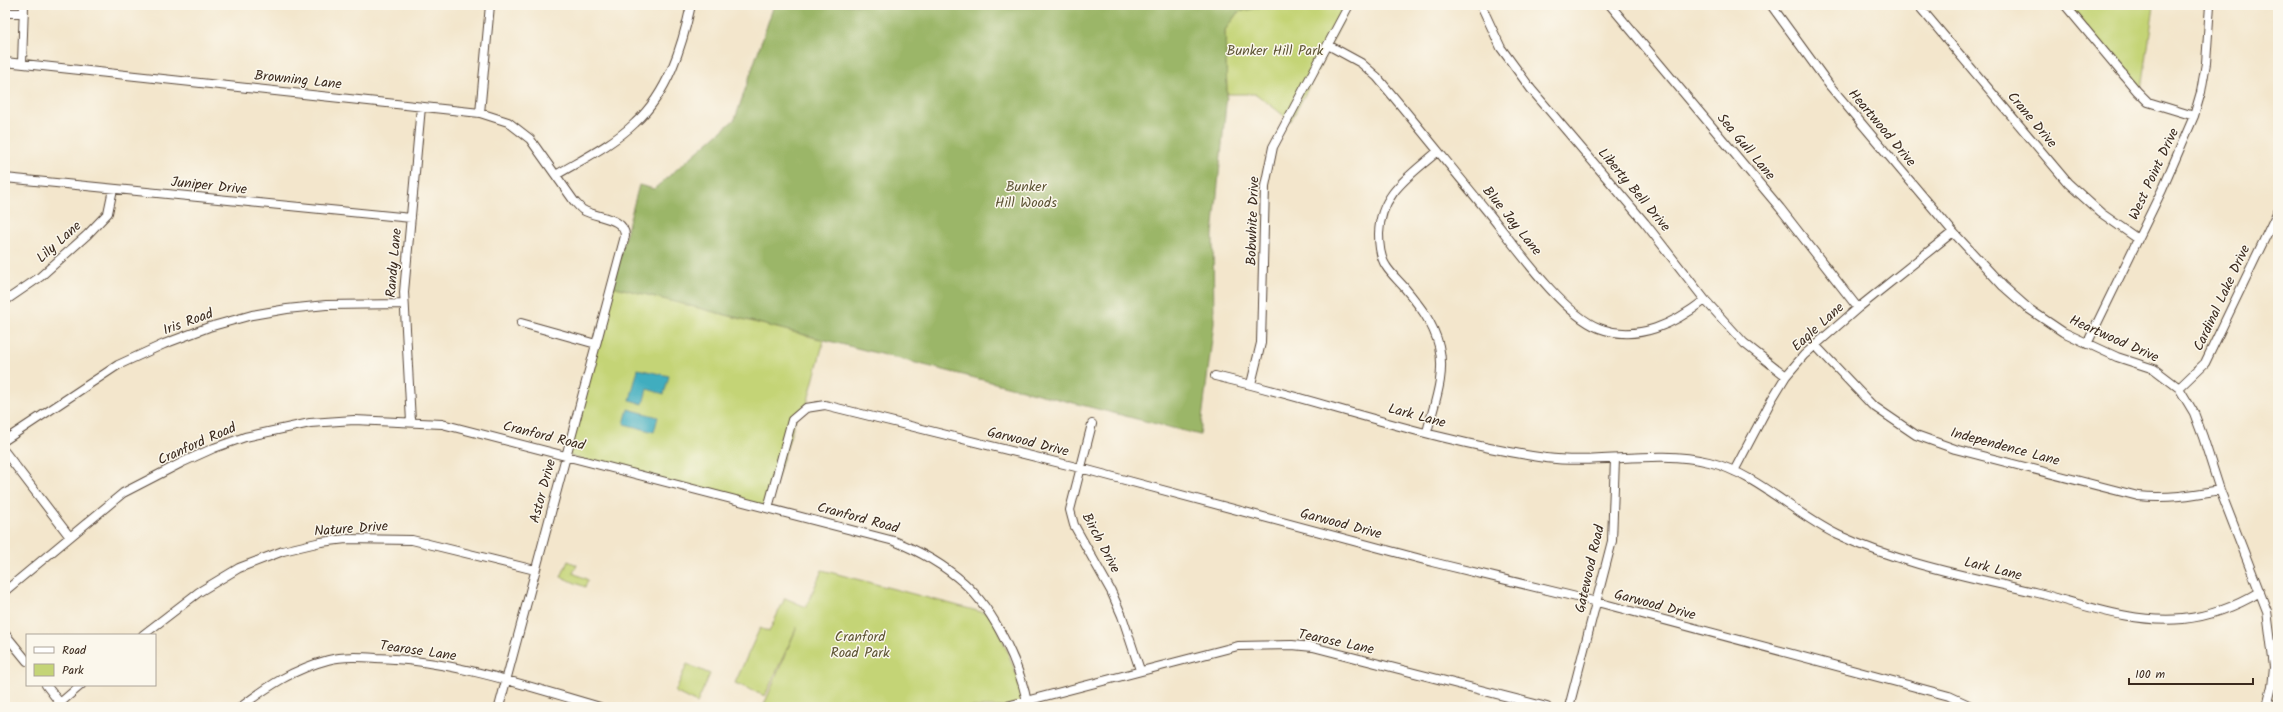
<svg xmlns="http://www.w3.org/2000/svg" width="2283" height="712" font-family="Kalam,sans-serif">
<rect width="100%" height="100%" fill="#fbf7ec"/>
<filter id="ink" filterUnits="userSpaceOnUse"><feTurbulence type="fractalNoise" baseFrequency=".025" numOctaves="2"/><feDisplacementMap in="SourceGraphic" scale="8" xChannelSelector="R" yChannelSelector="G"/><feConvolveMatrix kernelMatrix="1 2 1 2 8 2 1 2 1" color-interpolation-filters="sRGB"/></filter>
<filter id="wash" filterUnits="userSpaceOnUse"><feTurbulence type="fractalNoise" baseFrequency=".012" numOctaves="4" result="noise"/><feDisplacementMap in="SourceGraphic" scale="16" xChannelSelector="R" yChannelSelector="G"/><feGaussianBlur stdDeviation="0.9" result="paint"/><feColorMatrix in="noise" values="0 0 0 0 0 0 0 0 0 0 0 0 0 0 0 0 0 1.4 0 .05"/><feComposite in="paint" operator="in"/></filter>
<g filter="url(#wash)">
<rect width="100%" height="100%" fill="#f3e6cc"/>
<path fill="#c4d476" stroke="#807f4a" d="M1269,5h82l-60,116 -35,-27h-29l-2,-64 13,-18z
M2069,5h85l-13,91z
M612,286l212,54 -18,68 -9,6 -29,94 -201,-53z
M568,561l9,4 -4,8 15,7 -3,7 -24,-10z
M822,570l167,44 9,14 29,73 -24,6h-240l34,-80 -32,69 -30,-13 25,-55 9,4 16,-34 21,9z
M687,664l23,10 -13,29 -22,-11z"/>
<path fill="#9bb667" stroke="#6b7042" d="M774,5h495l-31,7 -13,18 2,64 -14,141 1,88 -14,112 -588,-149 27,-101 15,4 81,-70z"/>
<path fill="#40adbf" stroke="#3e6c6e" d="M638,369l31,7 -5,18 -17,-5 -4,15 -13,-4z
M628,409l30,8 -4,15 -30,-8z"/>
</g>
<g filter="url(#ink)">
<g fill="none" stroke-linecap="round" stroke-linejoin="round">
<defs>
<path id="minor" d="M1481,5l20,43 30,41 114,134 60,77 39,43 42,33
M1610,5l170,203 78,100
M1771,5l59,81 123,146 50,54 26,23 34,23 54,25 37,12 25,19 15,25 9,24 17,53 47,121 7,56 -2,19 -5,21
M1918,5l150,178 33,30 37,26
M2065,5l72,86 11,11 46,14
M5,13h19
M1328,45l33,18 16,14c37,44 73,89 110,134 26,32 75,103 112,117 39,15 76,-5 106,-28
M5,62l475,51 28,9 22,17 44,62c3,3 6,7 9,9 13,8 42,7 42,26l-126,471
M22,63l2,-58
M480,113l10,-108
M556,175c27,-16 56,-30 79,-52 33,-30 47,-76 56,-118
M5,178l406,40
M5,301l35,-24 47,-42 21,-22 5,-24
M521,323l75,21
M2087,344l75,-154 32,-74 7,-24 5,-29 4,-58
M1815,345l57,60 44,30 39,14 183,47c29,3 54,-1 82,-6
M1215,376c111,26 218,66 331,82 54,7 110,-9 163,4 48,12 85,52 129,73 63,29 133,42 200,58 46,12 97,31 145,26 29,-3 52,-12 77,-27
M1251,384l10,-41 4,-157 8,-39 76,-142
M2179,388l26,-25 73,-152
M411,422l-7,-130 17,-185
M1092,424l-22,86 4,15 37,66 11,25 18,54
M1427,432c7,-28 19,-56 12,-86 -6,-24 -20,-41 -35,-59 -6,-7 -13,-13 -18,-21 -6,-9 -7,-21 -7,-32 1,-41 31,-58 59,-83
M5,440l113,-75 46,-21 45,-17 43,-12 35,-6 39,-4 78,-1
M5,452l65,85
M1734,471l38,-72 14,-23 18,-21 54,-47 95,-76
M768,508l24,-88 14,-12 19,-3 255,63 352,94 165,40 352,94 24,11
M5,591l118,-98 60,-31 31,-14 31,-11 65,-14 44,-3 88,4 452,117c25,10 50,24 70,42 31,28 57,84 64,124
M5,634l22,27
M143,635l56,-43 40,-24 44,-17 38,-9 25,-3 66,1 123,30
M46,685l17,22
M60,703l21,-18
M241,707c27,-21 53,-38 87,-47 16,-4 32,-3 48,-2 76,2 151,28 224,49
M1003,707l235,-61 54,-1 21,2 234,60
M1569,707l43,-166 3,-82"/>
</defs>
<use href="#minor" stroke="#574638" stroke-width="10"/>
<use href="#minor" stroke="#fff" stroke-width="8"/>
</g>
</g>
<g text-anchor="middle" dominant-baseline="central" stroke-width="3" stroke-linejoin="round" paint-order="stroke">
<g font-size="14" fill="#5d5434" stroke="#fbf7ec">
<text x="1275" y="51">Bunker Hill Park</text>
<text x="1026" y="187">Bunker<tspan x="1026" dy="16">Hill Woods</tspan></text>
<text x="860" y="637">Cranford<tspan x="860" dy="16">Road Park</tspan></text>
</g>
<g font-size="14" fill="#3b2a1e" stroke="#fbf7ec">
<text transform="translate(298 80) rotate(6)">Browning Lane</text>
<text transform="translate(2032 120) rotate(50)">Crane Drive</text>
<text transform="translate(1882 128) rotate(50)">Heartwood Drive</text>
<text transform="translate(1746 147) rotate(50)">Sea Gull Lane</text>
<text transform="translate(2154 174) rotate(-65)">West Point Drive</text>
<text transform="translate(209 186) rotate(6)">Juniper Drive</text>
<text transform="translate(1634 190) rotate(50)">Liberty Bell Drive</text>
<text transform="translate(1253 221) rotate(-88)">Bobwhite Drive</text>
<text transform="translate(1512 221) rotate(51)">Blue Jay Lane</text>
<text transform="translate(59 242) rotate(-42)">Lily Lane</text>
<text transform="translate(394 263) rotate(-85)">Randy Lane</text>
<text transform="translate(2222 298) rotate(-65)">Cardinal Lake Drive</text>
<text transform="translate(188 322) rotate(-20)">Iris Road</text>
<text transform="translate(1818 327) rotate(-42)">Eagle Lane</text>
<text transform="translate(2114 339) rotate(24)">Heartwood Drive</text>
<text transform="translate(1417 416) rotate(15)">Lark Lane</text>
<text transform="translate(544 436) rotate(14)">Cranford Road</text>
<text transform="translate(1028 442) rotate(14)">Garwood Drive</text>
<text transform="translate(197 444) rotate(-24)">Cranford Road</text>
<text transform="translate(2005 447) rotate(15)">Independence Lane</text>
<text transform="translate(543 491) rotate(-75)">Astor Drive</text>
<text transform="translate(858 518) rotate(15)">Cranford Road</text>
<text transform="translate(1341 524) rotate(15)">Garwood Drive</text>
<text transform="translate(351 529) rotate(-4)">Nature Drive</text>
<text transform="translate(1101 543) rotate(62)">Birch Drive</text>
<text transform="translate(1590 569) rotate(-77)">Gatewood Road</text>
<text transform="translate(1993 569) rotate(14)">Lark Lane</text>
<text transform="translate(1655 605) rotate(15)">Garwood Drive</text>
<text transform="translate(1336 642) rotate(12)">Tearose Lane</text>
<text transform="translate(418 651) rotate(8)">Tearose Lane</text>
</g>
</g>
<rect width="2283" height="712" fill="none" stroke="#fbf7ec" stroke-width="20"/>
<rect x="26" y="634" width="130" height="52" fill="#fbf7ec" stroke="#aea59a"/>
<rect x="34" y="647" width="20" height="6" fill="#ffffff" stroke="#aea59a"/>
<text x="62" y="654" font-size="12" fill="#3b2a1e">Road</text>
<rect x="34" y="664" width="20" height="12" fill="#c4d476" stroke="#aea59a"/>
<text x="62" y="674" font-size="12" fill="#3b2a1e">Park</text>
<path d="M2129 678v6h124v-6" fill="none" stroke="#3b2a1e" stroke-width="2"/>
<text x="2135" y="678" font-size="12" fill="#3b2a1e" stroke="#fbf7ec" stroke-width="3" paint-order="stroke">100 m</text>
</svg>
